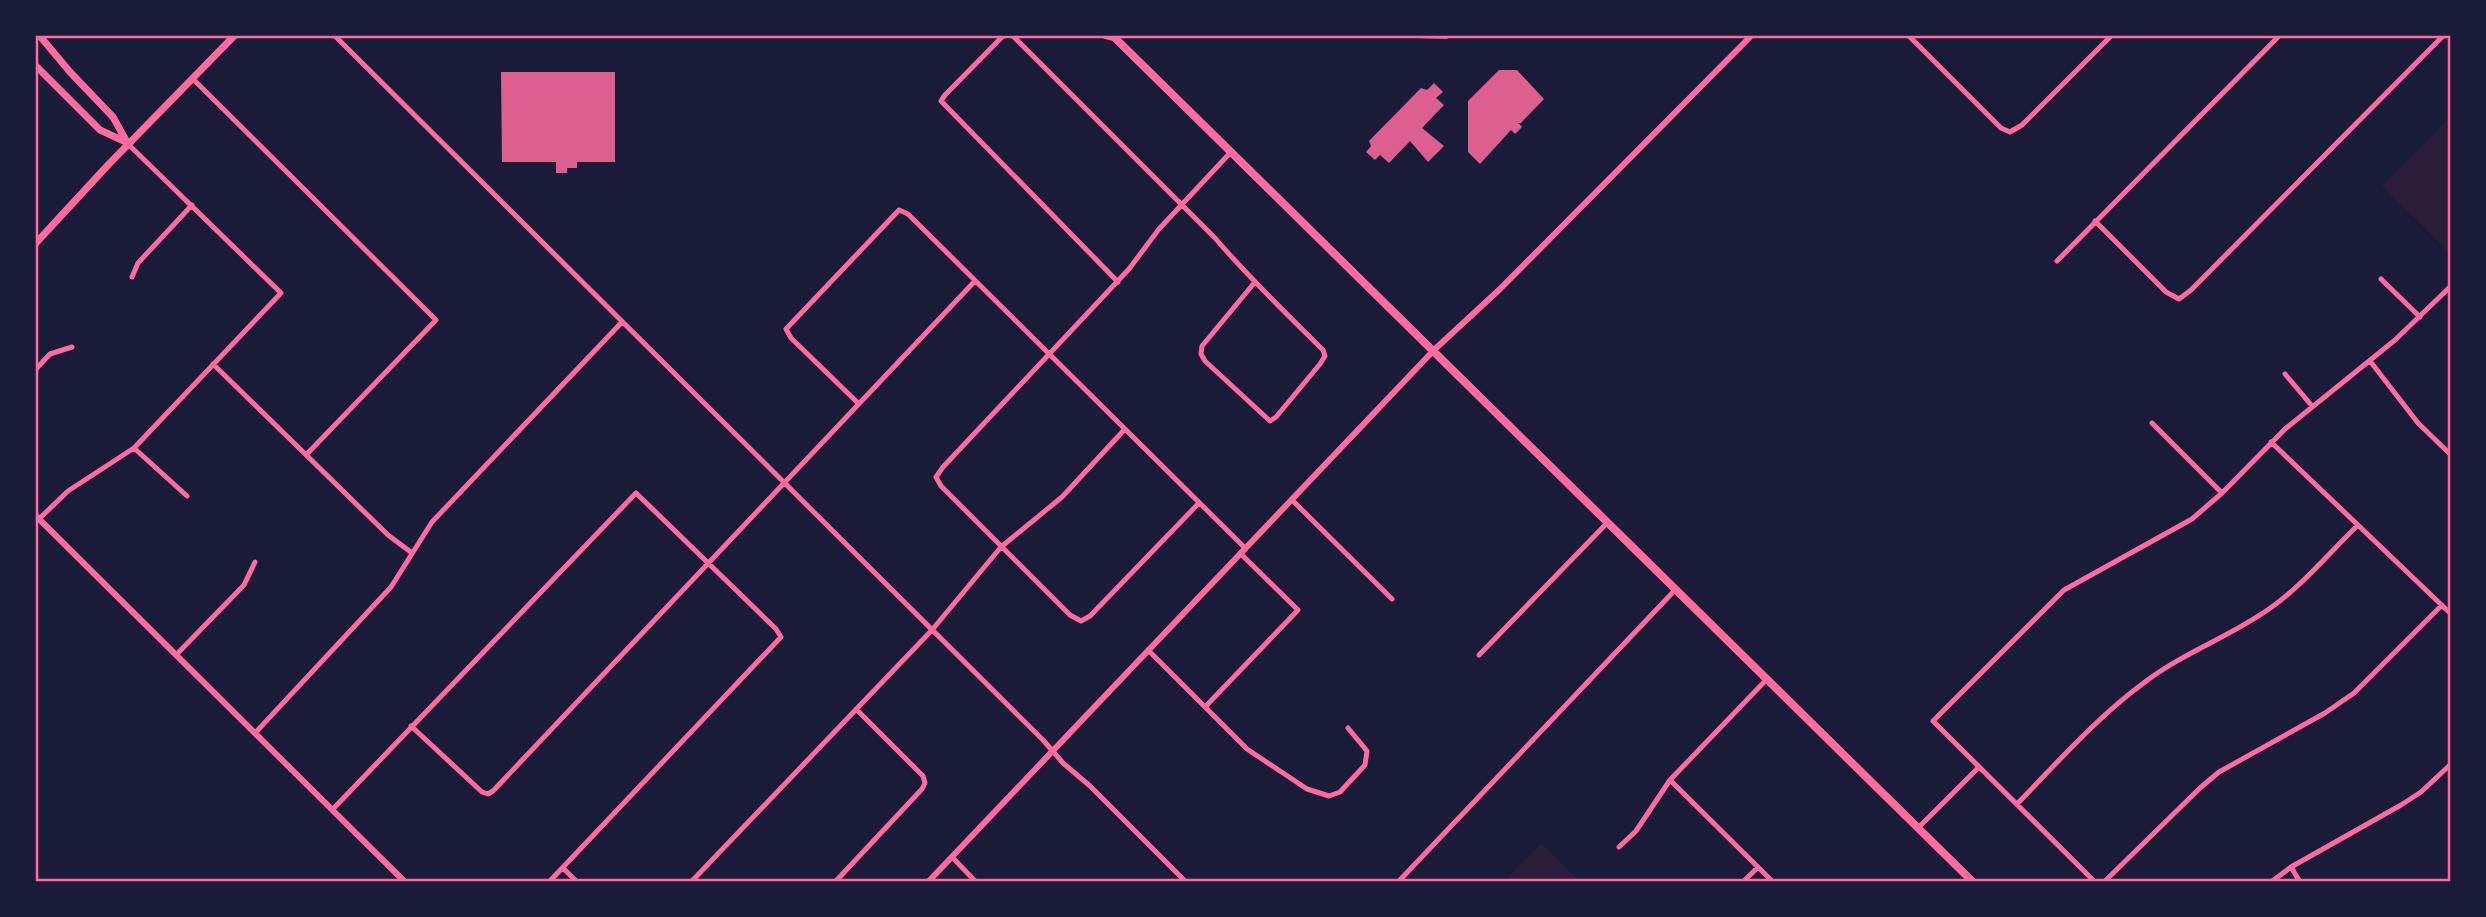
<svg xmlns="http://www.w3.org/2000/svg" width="2486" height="917" font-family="Signika,sans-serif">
<rect width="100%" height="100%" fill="#1b1b3a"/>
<path fill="#2a1e3b" d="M2451,116v138l-69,-68z
M1541,843l39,39h-76z"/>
<path fill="#dd5f8e" d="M1413,35h38l-4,4 -31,-1z
M1499,70h18l27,29 -23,24h-3l4,4 -7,7 -4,-4 -31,34 -12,-12v-51z
M501,72h114v90h-38v6h-10v5h-11v-11h-54z
M1434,83l9,9 -7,6 8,7 -22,23 22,18 -16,16 -18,-21 -21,22 -9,-8 -5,5 -9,-8 5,-6 -2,-5 52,-53 6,2z"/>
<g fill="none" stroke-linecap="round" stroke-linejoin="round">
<path stroke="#ff6b9d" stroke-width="5" d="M334,35l709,705 20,23 27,23 96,96
M1004,35l-59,60 -4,6 177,181
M1012,35l203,203c34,40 72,76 108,112l2,6 -5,8 -44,53 -6,4 -65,-60 -4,-7 1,-8 53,-64
M1908,35l93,93 9,4 12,-7 90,-90
M192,78l244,242 -130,135
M2095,221l71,71 13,7 12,-9 253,-255
M2057,261l223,-226
M132,277l6,-14 54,-58
M2381,279l39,38
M2370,361l48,62 33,32
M213,364l175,171 24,18
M35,370l15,-16 22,-7
M2285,374l27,32
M859,404l-68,-66 -5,-9 113,-119 9,4 337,334
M2152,423l70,70
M2271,442l180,172
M134,448l53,48
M1292,500l100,99
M1199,503l-109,113 -9,5 -11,-6 -129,-129 -5,-9 7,-10 186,-198 30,-40 71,-76
M39,519l29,-28 66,-43 147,-155 -153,-149
M1148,650l99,99 60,40 22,7 11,-4 25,-27 2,-14 -19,-23
M176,655l68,-70 11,-23
M1479,655l129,-133
M1205,707l93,-97 -58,-57
M411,726l71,66 6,2 5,-3 482,-510
M255,733l136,-146 41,-65 190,-200
M1670,780l103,102
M2017,804c41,-42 80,-87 128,-122 38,-29 84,-45 124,-73 33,-23 60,-56 89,-84
M332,810l304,-317 140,136 5,8 -232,245
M1918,828l61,-61
M1619,847l17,-16 34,-51 97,-101
M952,857l24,25
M2291,867l9,15
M563,868l14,14
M691,882l241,-252 69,-83 61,-50 63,-68
M835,882l87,-93 3,-6 -2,-7 -67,-67
M1398,882l278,-293
M1743,882l15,-15
M2095,882l-162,-161 131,-131 128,-71 30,-26 63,-64 110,-89 56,-54
M2104,882l96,-94 19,-16 106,-59 29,-20 88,-88
M2271,882l20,-15 110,-62 20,-13 30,-28"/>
<path stroke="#ff6b9d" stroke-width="6" d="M35,515l370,367
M928,882l506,-532 66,-61 252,-254"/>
<path stroke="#ff6b9d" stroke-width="7" d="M39,35l31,37 43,45 15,27
M35,65l65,65 28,13
M35,244l73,-79 127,-130"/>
<path stroke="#ff6b9d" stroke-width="8" d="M1106,35l8,2 859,845"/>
</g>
<rect width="2486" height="917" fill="none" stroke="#1b1b3a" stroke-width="74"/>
<rect x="37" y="37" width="2412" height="843" fill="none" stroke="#ff6b9d" stroke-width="2.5"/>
</svg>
